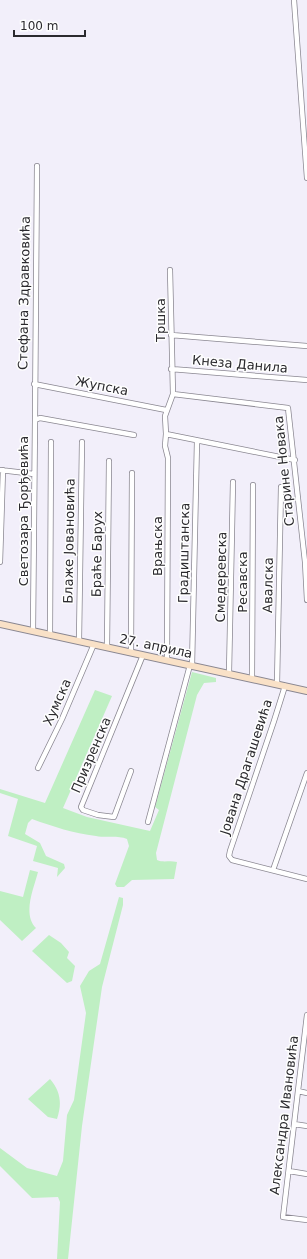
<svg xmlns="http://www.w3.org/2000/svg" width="307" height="1259" font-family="'DejaVu Sans',sans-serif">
<rect width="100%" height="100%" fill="#f2effa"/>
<path fill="#bfefc3" d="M192,672l24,6v4l-12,1 -7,12 -41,158 1,7c7,3 12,0 20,2l-3,17 -42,1 -8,7h-7l-2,-3 14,-38 -2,-7c-9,-4 -21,-1 -31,-3 -23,-3 -42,-9 -64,-17l-4,4 -3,11 15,9 6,13 18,8 1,4 -8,9 1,-9 -25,-7 4,-15 -29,-10 10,-37 -18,-6v-4l45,14 50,-113 17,6 -49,112 24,9 63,14 9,-21 -4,-3z
M30,870l8,2c-4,16 -16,42 -2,56l-14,13 -22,-21v-29l23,6z
M119,897l4,1v7l-21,82 -20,139 -14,133h-11l3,-57 -2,-5 -26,1 -32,-32v-18l27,20 30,8 6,-15 4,-46 7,-15 12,-87 -6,-27 9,-15 11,-7z
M49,935l12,8 8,9 -2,6 8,8 -3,15 -5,2 -35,-32z
M50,1079c11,13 12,25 7,40l-9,-2 -20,-18z"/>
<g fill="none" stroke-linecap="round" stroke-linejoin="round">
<defs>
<path id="minor" d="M294,0l13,178
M170,270l3,124 -8,22 1,18 129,26
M171,335l136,11
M171,369l136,11
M34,384l132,26
M173,394l115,14 17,154 2,38
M35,420l2,-254
M166,434l-1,12 3,12 -1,202
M0,470l34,4
M0,562l3,-92
M33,631l2,-211 5,-2 94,17
M50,635l1,-193
M79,641l3,-199
M107,647l2,-186
M131,652l1,-179
M192,666l5,-225
M229,673l4,-191
M252,678l1,-193
M277,684l4,-197
M285,686l-11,35 -44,130 -1,5 3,4 75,19
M38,768l24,-49 32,-75
M131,771l-17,46 -16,-2 -15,-5 -2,-3 62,-152
M148,822l42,-157
M273,870l34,-97
M307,1015l-24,202 24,3
M298,1091l9,2
M294,1124l13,2
M289,1171l18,3"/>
<path id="secondary" d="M0,624l307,67"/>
</defs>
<use href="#minor" stroke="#8a8791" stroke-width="6"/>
<use href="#secondary" stroke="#8a8791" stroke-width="8"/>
<use href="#minor" stroke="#fff" stroke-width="4.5"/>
<use href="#secondary" stroke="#f9e1c7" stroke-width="6"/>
</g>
<g text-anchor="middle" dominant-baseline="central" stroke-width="3" stroke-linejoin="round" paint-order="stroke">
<g font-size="13" fill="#2b2a2e" stroke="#fefefe">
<text transform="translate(24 293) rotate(-89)">Стефана Здравковића</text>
<text transform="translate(160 320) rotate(-90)">Тршка</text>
<text transform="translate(240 364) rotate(5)">Кнеза Данила</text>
<text transform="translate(102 386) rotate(11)">Жупска</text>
<text transform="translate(284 471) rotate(-96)">Старине Новака</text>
<text transform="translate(23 511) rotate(-90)">Светозара Ђорђевића</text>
<text transform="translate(69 541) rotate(-89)">Блаже Јовановића</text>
<text transform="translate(157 546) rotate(-90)">Врањска</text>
<text transform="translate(184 553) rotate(-89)">Градиштанска</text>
<text transform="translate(97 554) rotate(-89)">Браће Барух</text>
<text transform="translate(221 577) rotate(-89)">Смедеревска</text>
<text transform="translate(242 582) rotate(-90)">Ресавска</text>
<text transform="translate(268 585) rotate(-89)">Авалска</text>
<text transform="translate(156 646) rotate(12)">27. априла</text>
<text transform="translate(57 702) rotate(-66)">Хумска</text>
<text transform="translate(91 755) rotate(-67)">Призренска</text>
<text transform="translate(246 767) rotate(-72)">Јована Драгашевића</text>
<text transform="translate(284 1115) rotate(-83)">Александра Ивановића</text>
</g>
</g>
<path d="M14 30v6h71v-6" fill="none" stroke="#2b2a2e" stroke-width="2"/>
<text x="20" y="30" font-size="12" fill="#2b2a2e" stroke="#fefefe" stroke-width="3" paint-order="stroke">100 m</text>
</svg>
